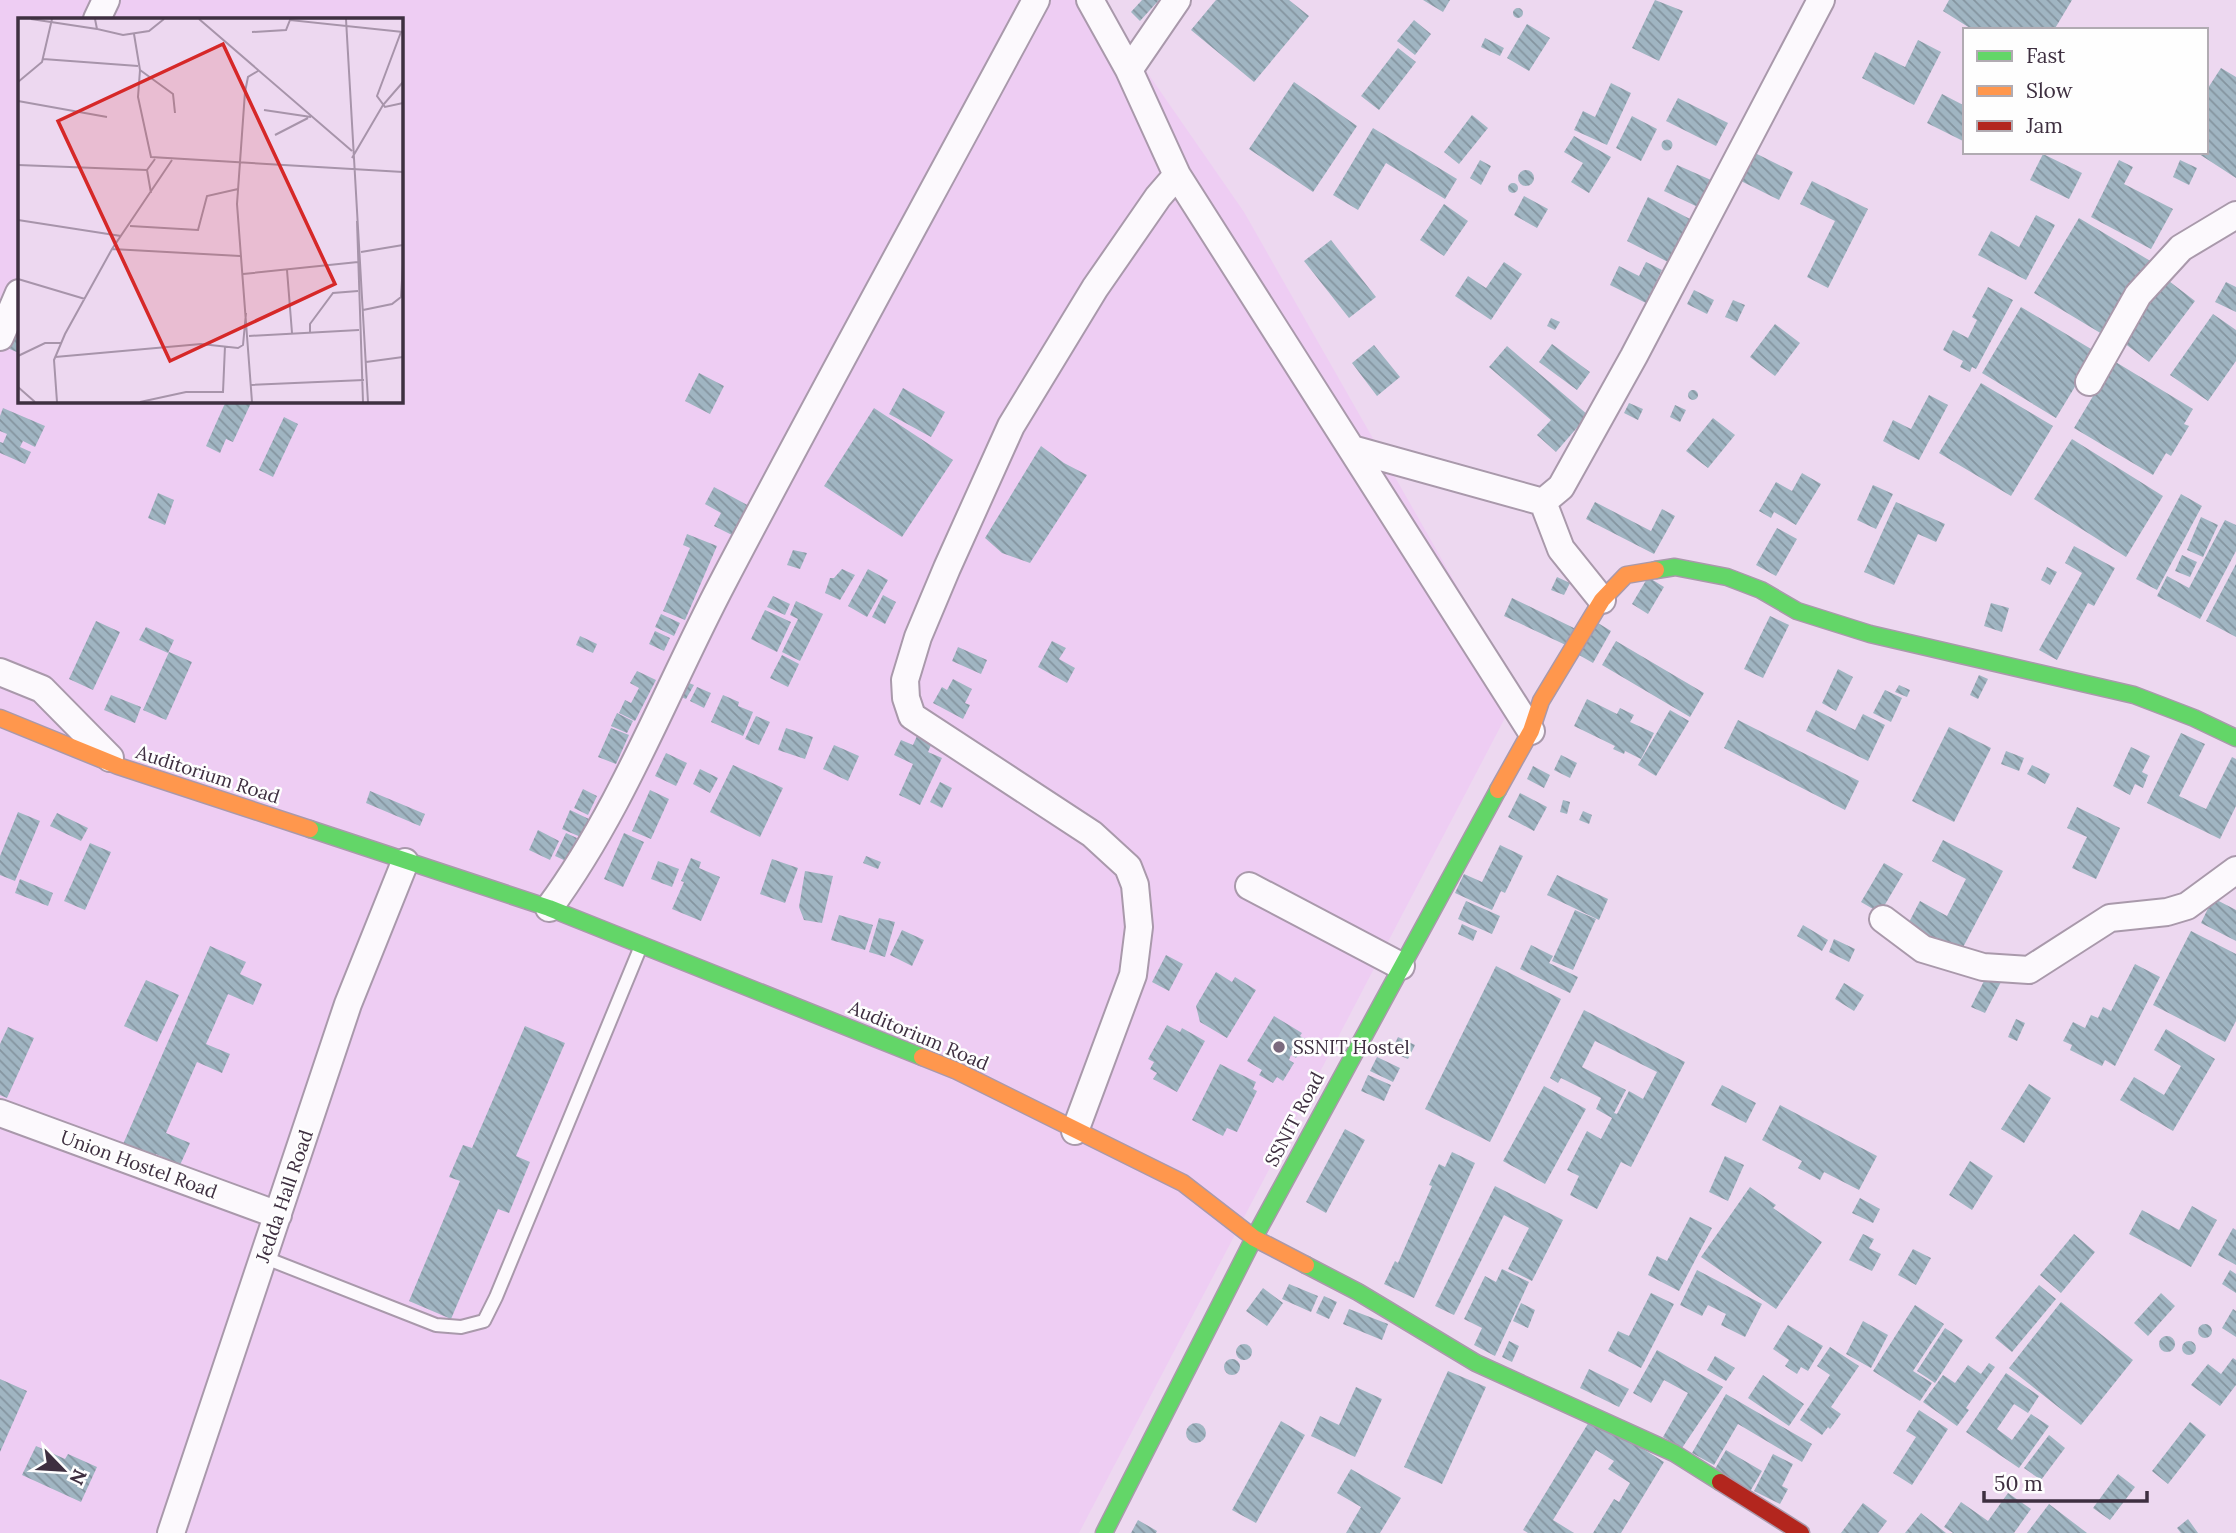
<svg xmlns="http://www.w3.org/2000/svg" width="2236" height="1533" font-family="Lora,serif">
<defs>
<pattern id="building-back-hatch" width="6" height="6" patternUnits="userSpaceOnUse" patternTransform="scale(1.75)"><rect width="6" height="6" fill="#a0b5c2"/><path d="M-1 5l2 2M0 0l6 6M5-1l2 2" fill="none" stroke="#84949f"/></pattern>
</defs>
<rect width="100%" height="100%" fill="#edd8f0"/>
<path fill="#eecdf3" fill-rule="evenodd" d="M0,0h1097l147,212 274,481 -439,840h-1079zM19,19h382v382h-382z"/>
<path fill="url(#building-back-hatch)" fill-rule="evenodd" d="M1142,0h17l-19,21 -9,-9z
M1216,0h73l20,16 -55,66 -63,-52z
M1423,0h27l-7,12z
M1655,0l28,11 -24,50 -27,-13z
M1949,0h123l-18,30h-81l-30,-19z
M1513 13a5 5 0 1 1 10 0a5 5 0 1 1-10 0Z
M1414,20l17,14 -16,21 -18,-14z
M1527,24l23,14 -21,33 -22,-13z
M1485,38l19,10 -4,8 -19,-9z
M1918,40l23,12 -27,53 -52,-27 13,-26 30,15z
M1398,48l18,14 -37,48 -18,-14z
M2221,68l15,9v101l-40,-26h10v-61z
M1294,82l63,44 -44,66 -64,-43z
M1611,83l20,10 -24,52 -33,-15 9,-19 12,6z
M1942,94l23,12v36l-38,-19z
M1678,98l50,25 -12,23 -50,-25z
M1472,115l16,13 -29,36 -15,-12z
M1632,116l25,13 -16,32 -25,-13z
M1373,128l84,51 -12,20 -59,-36 -28,47 -25,-15z
M1574,136l37,21 -22,36 -18,-11 12,-19 -19,-11z
M1661.5 145a5.5 5.5 0 1 1 11 0a5.5 5.5 0 1 1-11 0Z
M1751,151l42,21 -14,28 -42,-21z
M2043,154l39,19 -13,26 -39,-19z
M1480,160l11,6 -10,19 -11,-7z
M2119,160l14,7 -9,17 49,25 -22,40 -60,-32z
M2180,160l17,8 -8,17 -16,-8z
M1677,165l34,15 -13,27 -34,-16z
M1518 178a8 8 0 1 1 16 0a8 8 0 1 1-16 0Z
M1812,181l56,28 -40,79 -21,-11 28,-56 -35,-17z
M1508 188a5 5 0 1 1 10 0a5 5 0 1 1-10 0Z
M1524,196l24,13 -11,19 -23,-13z
M1648,197l42,22 -22,43 -41,-21z
M1444,204l24,17 -24,35 -24,-16z
M2036,215l19,10 -29,55 -48,-25 13,-24 28,16z
M2079,218l73,44 -45,75 -73,-44z
M1331,240l45,57 -27,21 -45,-57z
M1504,262l18,12 -31,46 -36,-24 13,-20 18,12z
M1646,262l16,8 -16,33 -36,-18 9,-19 20,10z
M2161,275l34,26 -46,61 -34,-26z
M2226,282l10,5v25l-21,-10z
M1988,287l25,13 -37,69 -4,-2 -2,5 -10,-5 3,-6 -20,-11 10,-20 15,8 9,-18 -5,-3z
M1694,290l20,10 -7,14 -20,-10z
M1733,300l12,5 -8,17 -12,-5z
M2021,307l75,45 -40,66 -74,-45z
M2213,314l23,16v31l-28,40 -38,-26z
M19,318v35l-14,-6z
M1551,318l9,4 -5,8 -8,-4z
M1775,324l25,19 -25,33 -25,-19z
M1552,344l38,28 -13,18 -38,-28z
M1374,345l26,32 -23,19 -25,-33z
M1507,346l81,69 -32,37 -19,-17 14,-15 -62,-53z
M2114,361l79,48 -9,15 5,2 -18,30 -5,-3 -13,22 -79,-47z
M699,373l25,13 -14,28 -25,-13z
M1981,383l72,43 -42,70 -72,-43z
M903,388l42,24 -14,25 -42,-23z
M1688 395a5 5 0 1 1 10 0a5 5 0 1 1-10 0Z
M1929,395l19,10 -29,55 -36,-19 10,-21 18,9z
M226,401l25,2 -18,39 -7,-3 -6,14 -14,-7z
M1629,403l14,6 -5,11 -14,-7z
M1675,405l11,5 -6,12 -10,-5z
M3,408l42,18 -10,21 -12,-6 -3,6 11,5 -6,12 -25,-11v-11l3,1 4,-9 -7,-3v-15z
M874,408l79,52 -51,77 -78,-51z
M284,417l14,7 -25,53 -14,-7z
M1713,418l22,17 -27,33 -22,-17z
M2072,439l91,57 -37,61 -92,-58z
M1041,446l23,17 23,12 -57,88 -28,-10 -17,-15z
M1802,473l19,11 -25,41 -22,-13 -3,6 -12,-7 17,-29 16,9z
M1873,485l20,9 -17,35 -19,-9z
M714,487l37,20 -15,30 -22,-11 7,-13 -16,-9z
M158,493l16,7 -9,25 -17,-7z
M2181,494l21,12 -45,84 -21,-11z
M1595,502l56,29 11,-22 13,7 -21,38 -68,-35z
M1896,502l49,22 -9,18 -18,-8 -24,51 -30,-13z
M2201,517l17,8 -15,32 -16,-7z
M2225,520l11,5v26l-36,68 -43,-23 10,-20 22,12z
M1777,528l20,11 -21,37 -20,-11z
M687,534l30,12 -32,74 -22,-9 27,-63 -7,-3z
M2074,546l41,22 -21,38 -6,-3 -31,57 -18,-10 43,-77 -17,-10z
M793,550l14,3 -7,16 -13,-4z
M2182,555l15,7 -7,15 -15,-6z
M2236,564v73l-30,-16z
M2047,567l10,5 -7,13 -9,-5z
M842,569l13,6 -15,25 -15,-7 5,-15h4z
M868,569l20,11 -21,37 -19,-11z
M1557,577l13,6 -6,12 -13,-5z
M1648,577l16,10 -16,27 -16,-10z
M883,595l13,7 -11,22 -13,-7z
M773,596l17,8 -5,11 -18,-8z
M1512,598l66,32 -8,17 -66,-31z
M796,601l27,13 -23,47 -18,-9 16,-33 -8,-4z
M1991,603l18,5 -7,24 -18,-6z
M765,610l26,12 -14,30 -26,-13z
M661,614l19,9 -6,13 -19,-9z
M1770,616l19,9 -26,53 -19,-9z
M96,621l24,11 -27,58 -24,-11z
M1598,623l13,8 -18,32 -14,-8z
M146,627l28,13 -6,13 -29,-13z
M655,631l15,7 -6,13 -15,-7z
M580,636l17,8 -4,9 -17,-8z
M1052,641l14,7 -7,11 16,9 -8,15 -29,-16z
M1616,641l88,52 -14,24 -88,-52z
M958,647l29,13 -6,14 -29,-13z
M169,652l23,10 -26,58 -23,-10z
M782,655l17,9 -11,23 -18,-9z
M1838,669l15,8 -17,34 -14,-8z
M637,671l19,9 -21,41 -16,-8 6,-13 6,3 8,-15 -9,-5z
M1979,675l9,4 -10,20 -8,-4z
M679,679l15,6 -8,14 -14,-6z
M953,679l19,10 -7,14 5,2 -7,14 -30,-16 9,-16 5,3z
M1899,685l11,5 -3,7 -12,-5z
M697,687l14,6 -7,15 -14,-7z
M1885,690l17,8 -11,24 -18,-9z
M111,695l30,12 -6,16 -31,-13z
M723,695l16,7 -1,4 15,6 -10,24 -32,-14z
M1587,699l30,15 3,-6 14,7 -4,7 24,11 -13,26 -16,-8 -1,3 -11,-5 2,-3 -41,-20z
M1670,710l19,11 -33,55 -18,-11z
M1816,710l39,20 8,-16 22,11 -17,36 -62,-30z
M617,713l16,8 -6,12 -16,-7z
M756,716l14,6 -11,23 -14,-6z
M1738,720l121,61 -14,29 -121,-62z
M1949,727l42,21 -37,74 -42,-21z
M611,728l18,7 -13,29 -18,-7z
M786,728l27,9 -8,22 -27,-9z
M920,729l15,7 -7,16 14,6 -22,47 -21,-10 14,-31 -19,-9 7,-15 12,5z
M2181,733l24,11 -26,52 27,13 26,-52 4,2v47l-16,33 -73,-36z
M834,745l25,11 -11,25 -25,-12z
M2131,747l19,9 -8,16 6,3 -5,13 -8,-4 -5,11 -17,-9z
M2006,751l18,7 -5,13 -18,-7z
M666,753l21,10 -11,23 -21,-10z
M1561,755l16,8 -7,15 -16,-8z
M733,765l50,23 -23,49 -50,-25z
M2032,765l18,9 -5,10 -18,-10z
M1533,766l17,9 -6,13 -17,-9z
M700,769l18,9 -8,15 -17,-9z
M940,782l12,6 -10,20 -12,-6z
M583,789l14,7 -9,19 -14,-7z
M650,790l19,9 -18,40 -19,-8z
M370,791l55,23 -5,12 -54,-23z
M1520,793l27,14 -13,24 -26,-14z
M1563,800l7,2 -3,12 -7,-2z
M2077,807l43,21 -24,51 -24,-11 15,-31 -20,-9z
M570,810l21,10 -8,18 -21,-9z
M1583,811l9,4 -3,9 -10,-4z
M18,812l22,9 -25,60 -15,-6v-19z
M57,813l31,15 -7,13 -31,-15z
M538,830l21,11 -9,19 -21,-10z
M566,833l11,5 -11,23 -11,-5z
M624,833l20,9 -21,45 -19,-8z
M1943,840l60,31 -43,82 -53,-27 13,-25 27,15 19,-37 -34,-18z
M90,843l21,9 -26,58 -21,-9z
M1500,845l23,11 -18,37 -4,-2 -9,19 -37,-17 9,-19 18,8z
M866,856l15,6 -3,7 -15,-6z
M691,858l10,4 -2,6 21,9 -19,44 -29,-12 12,-27 -3,-1z
M772,859l26,9 -13,35 -25,-9z
M658,861l21,8 -7,18 -21,-8z
M1884,863l19,11 -23,39 -19,-11z
M805,871l28,5 -11,47 -18,-3 -5,-13z
M1557,875l51,24 -9,21 -52,-25z
M20,879l33,14 -5,13 -33,-13z
M2213,898l23,12v31l-35,-18z
M1466,901l34,15 -8,18 -34,-15z
M1575,910l21,9 -23,51 -21,-9z
M839,915l34,10 -8,25 -34,-10z
M879,918l16,4 -10,35 -16,-5z
M1462,924l15,7 -4,10 -15,-7z
M1803,925l25,15 -6,11 -25,-15z
M902,930l22,10 -12,26 -22,-11z
M2191,931l45,23v67l-11,21 -72,-37z
M1834,939l21,10 -6,13 -20,-10z
M1531,945l22,11 -4,7 29,14 -8,16 -50,-24z
M210,946l36,16 -6,12 22,10 -9,21 -25,-11 -22,50 24,10 -8,19 -25,-11 -31,71 24,10 -10,22 -24,-11 -4,11 -32,-14z
M1166,955l17,9 -14,27 -17,-9z
M2135,964l25,13 -45,89 -10,-6 -3,6 -32,-16 2,-5 -9,-4 10,-19 12,6 6,-13 7,3 5,-11 8,4z
M1496,966l65,33 -71,143 -65,-33z
M1216,972l16,10 3,-5 21,13 -29,48 -27,-16 -4,-16z
M1988,973l14,7 -17,33 -14,-6z
M146,980l33,15 -22,47 -33,-16z
M1844,983l20,12 -10,16 -19,-12z
M1584,1010l101,52 -54,105 -10,-5 -24,47 -27,-14 9,-19 -12,-6 20,-39 14,8 11,-21 -16,-9 5,-11 -40,-20 -3,5 -8,-5zM1595,1041l62,31 -14,27 -14,-8 -12,23 -3,-1 12,-23 -44,-23z
M1274,1016l28,17 -2,3 7,4 -11,18 -5,-3 -2,5 5,3 -11,18 -6,-4 -4,6 -14,-8 3,-5 -15,-9z
M2016,1019l9,4 -8,18 -9,-4z
M1167,1025l13,7 2,-4 23,13 -28,51 -24,-13 4,-6 -7,-4 4,-7 -6,-3z
M525,1026l40,17 -49,113 14,6 -21,51 -11,-4 -47,110 -42,-18 51,-120 -11,-4 14,-32 9,3z
M8,1027l26,11 -27,60 -7,-3v-51z
M2166,1029l49,30 -42,72 -53,-31 14,-23 30,18 17,-29 -27,-16z
M1398,1037l17,8 -7,14 -17,-7z
M1377,1057l23,11 -7,14 -23,-11z
M1220,1064l36,18 -3,7 4,2 -20,41 -10,-4 -4,8 -31,-16z
M1368,1075l23,10 -7,16 -23,-10z
M2029,1084l22,14 -27,45 -23,-14z
M1722,1085l34,18 -10,20 -35,-18z
M1544,1086l42,23 -41,75 -42,-23z
M1780,1105l97,51 -18,34 -35,-18 -4,8 -22,-12 4,-7 -40,-21z
M1345,1129l20,11 -39,73 -20,-11z
M1452,1152l23,11 -61,135 -30,-14 11,-23 3,2 34,-77 -3,-1 10,-21 6,3z
M1725,1156l19,9 -16,36 -19,-9z
M1970,1161l23,15 -21,34 -23,-15z
M1495,1186l68,34 -31,61 -24,-12 21,-41 -25,-13 -50,100 -19,-9z
M1750,1187l26,18 -3,3 49,34 -46,67 -75,-52z
M1860,1198l20,11 -7,14 -21,-10z
M2192,1206l25,14 -26,47 -62,-33 13,-24 37,20z
M1690,1217l22,11 -33,63 -31,-16 9,-19 10,5z
M2233,1228l3,2v35l-18,-10z
M1863,1234l11,5 -5,9 12,6 -9,17 -23,-11z
M2074,1234l21,18 -34,41 -21,-18z
M1913,1249l18,9 -15,27 -18,-10z
M1502,1269l27,13 -34,74 -21,-11 8,-17 -18,-9 21,-43 11,6z
M1697,1270l65,34 -17,33 -24,-12 5,-11 -18,-9 -6,11 -22,-11z
M2230,1270l6,4v19l-14,-9z
M1289,1284l29,12 -7,16 -29,-13z
M2039,1285l17,14 -44,53 -17,-14z
M1263,1288l20,15 -16,23 -21,-15z
M1651,1293l23,11 -33,64 -33,-17 10,-20 11,5z
M2161,1293l14,13 -27,30 -14,-13z
M1324,1296l13,6 -8,17 -13,-6z
M2061,1302l72,58 -52,65 -72,-57z
M1521,1303l14,7 -7,18 -15,-7z
M1915,1305l29,19 -31,47 19,12 -12,18 -47,-30z
M1349,1309l39,15 -6,16 -39,-16z
M2233,1309l3,2v26l-14,-9z
M1863,1321l25,14 -17,33 -25,-14z
M2198 1331a7 7 0 1 1 14 0a7 7 0 1 1-14 0Z
M1788,1325l35,21 -15,25 -7,-4 -4,7 -12,-8 4,-6 -16,-11z
M1945,1328l18,12 -28,43 -18,-12z
M2159 1344a8 8 0 1 1 16 0a8 8 0 1 1-16 0Z
M1509,1341l10,5 -7,16 -10,-5z
M2182 1348a7 7 0 1 1 14 0a7 7 0 1 1-14 0Z
M1236 1352a8 8 0 1 1 16 0a8 8 0 1 1-16 0Z
M1830,1347l29,19 -28,41 10,7 -11,15 -2,-2 -6,8 -22,-15 30,-45 -13,-9z
M1657,1350l66,37 -41,61 -19,-11 25,-44 -24,-13 -13,23 -18,-10z
M1715,1356l20,12 -9,13 -19,-11z
M2233,1358l3,2v25l-16,21 -29,-21 17,-21 13,10z
M1224 1367a8 8 0 1 1 16 0a8 8 0 1 1-16 0Z
M1989,1363l6,4 -29,41 3,2 -12,16 -34,-24 20,-27 12,8 13,-18 13,9z
M1589,1369l40,20 -10,18 -39,-19z
M1448,1371l38,16 -44,97 -38,-17z
M2006,1373l33,23 -11,17 -14,-9 -17,25 15,11 19,-26 18,12 -30,42 -53,-36z
M1763,1375l41,29 -15,22 -41,-28z
M0,1379l27,12 -27,61z
M1356,1387l26,12 -27,58 -44,-21 9,-20 19,9z
M1726,1394l86,50 -10,18 -64,-38 -24,41 -22,-12z
M1919,1410l29,19 -36,56 -19,-12 23,-36 -10,-6z
M1592,1417l72,45 -43,71h-28l21,-34 5,3 11,-19 -22,-14 6,-8 -18,-11 -43,70 21,13h-46l-5,-3z
M1281,1421l24,14 -49,88 -24,-13z
M2190,1422l16,13 -38,49 -16,-13z
M1186 1433a10 10 0 1 1 20 0a10 10 0 1 1-20 0Z
M2049,1435l16,13 -24,32 -17,-12z
M36,1446l29,13 3,-5 29,13 -16,35 -59,-27z
M1726,1450l36,21 -14,24 -36,-21z
M1773,1454l20,10 -11,22 6,3 -8,15 -26,-13z
M1351,1469l50,29 -21,35h-34l15,-26 -24,-14z
M2118,1474l17,13 -25,33 -17,-12z
M2008,1493l23,16 -17,24h-61l-9,-6 17,-25 27,19z
M1863,1503l24,18 -9,12h-37z
M2049,1504l38,29h-60z
M1921,1513l25,20h-41z
M2188,1519l10,14h-17l-4,-5z
M1138,1520l19,11 -1,2h-25z"/>
<g fill="none" stroke-linecap="round" stroke-linejoin="round">
<defs>
<path id="lane" d="M263,1257l173,68 25,2 23,-6 12,-24 145,-351"/>
<path id="street" d="M1090,0l39,70 48,105 354,556
M97,19l9,-19
M1129,70l48,-70
M0,337l19,-44
M2089,382l49,-87 43,-47 55,-33
M1352,449l191,53
M1543,502l18,-15 73,-131 187,-356
M1543,502l18,47 41,51
M0,672l42,17 68,69
M1249,886l152,80
M549,908c73,-99 117,-218 174,-326 102,-195 209,-388 313,-582
M1883,919l40,30 60,18 46,3 81,-52 57,-6 20,-6 49,-36
M0,1113l278,102
M1075,1131l58,-156 6,-48 -4,-42 -7,-18 -36,-33 -180,-118 -6,-18 -1,-18 13,-43 29,-69 64,-142 84,-138 63,-91 19,-22
M171,1533l177,-529 57,-142"/>
<path id="fast" d="M1656,570l19,-3 52,10 34,13 36,21 73,23 264,61 60,23 42,20
M310,829l239,79 373,149
M1306,1265l52,27 118,71 198,90 46,29
M1104,1533l150,-295 244,-448"/>
<path id="slow" d="M0,718l118,48 192,63
M1498,790l33,-59 10,-30 61,-101 24,-25 30,-5
M922,1057l35,14 226,112 71,55 52,27"/>
<path id="jam" d="M1720,1482l81,51"/>
</defs>
<use href="#lane" stroke="#a999ab" stroke-width="16"/>
<use href="#street" stroke="#a999ab" stroke-width="30"/>
<use href="#fast" stroke="#a999ab" stroke-width="19"/>
<use href="#slow" stroke="#a999ab" stroke-width="19"/>
<use href="#jam" stroke="#a999ab" stroke-width="19"/>
<use href="#lane" stroke="#fcf9fd" stroke-width="12"/>
<use href="#street" stroke="#fcf9fd" stroke-width="26"/>
<use href="#fast" stroke="#63d668" stroke-width="16"/>
<use href="#slow" stroke="#ff974d" stroke-width="16"/>
<use href="#jam" stroke="#b3261e" stroke-width="16"/>
</g>
<circle fill="#7b6a7e" stroke="#fefefe" stroke-width="2.5" cx="1279" cy="1047" r="7"/>
<g text-anchor="middle" dominant-baseline="central" stroke-width="5" stroke-linejoin="round" paint-order="stroke">
<g font-size="19" fill="#3e2f40" stroke="#fefefe">
<text transform="translate(208 774) rotate(18)">Auditorium Road</text>
<text transform="translate(919 1035) rotate(23)">Auditorium Road</text>
<text transform="translate(1294 1119) rotate(-62)">SSNIT Road</text>
<text transform="translate(139 1164) rotate(20)">Union Hostel Road</text>
<text transform="translate(284 1196) rotate(-71)">Jedda Hall Road</text>
</g>
<g font-size="19" fill="#3e2f40" stroke="#fefefe" text-anchor="start">
<text x="1293" y="1047">SSNIT Hostel</text>
</g>
</g>
<g transform="translate(18 18)">
<rect width="385" height="385" fill="#edd8f0"/>
<path fill="none" stroke="#a794aa" stroke-width="2" d="M13,1l66,10M77,1l2,10 26,6 26,-4 15,-12M181,1l153,132M328,1l22,383M234,14l34,-2 4,-10 113,12M383,14l-24,64 8,11 18,-4M116,16l6,36 -2,27 13,60 252,15M25,41l95,7M122,52l33,24 2,19M0,64l24,-20 10,-43M0,83l89,16M246,92l47,7M257,117l33,-17M334,140l31,-53 20,-23M0,147l129,5M133,175l-4,-23 8,-11M0,202l103,16M339,203l6,181M112,208l68,4 9,-34 31,-7M94,231l128,7M343,234l42,-7M269,252l5,63M225,256l115,-12M0,261l67,20M345,292l29,-6 9,-7 2,-33M292,314v-8l23,-31 25,-2M231,318l110,-6M0,338l27,-13h16M37,339l146,-13 37,4 5,-3 3,-32M348,344l37,-5M233,367l113,-5M0,369l17,15M39,384l-3,-42 11,-26 47,-85 60,-89M122,384l46,-10h37l2,-46M234,384l-15,-198 8,-112 3,-15 10,-6"/>
<path fill="#d62828" fill-opacity="0.15" stroke="#d62828" stroke-width="3.5" d="M205,26l112,240 -165,77 -112,-240z"/>
<rect width="385" height="385" fill="none" stroke="#3e2f40" stroke-width="3.5"/>
</g>
<rect x="1963" y="28" width="245" height="126" fill="#fefefe" stroke="#b1abb2" stroke-width="2"/>
<rect x="1977" y="51" width="35" height="10" fill="#63d668" stroke="#b1abb2" stroke-width="2"/>
<text x="2026" y="63" font-size="21" fill="#3e2f40">Fast</text>
<rect x="1977" y="86" width="35" height="10" fill="#ff974d" stroke="#b1abb2" stroke-width="2"/>
<text x="2026" y="98" font-size="21" fill="#3e2f40">Slow</text>
<rect x="1977" y="121" width="35" height="10" fill="#b3261e" stroke="#b1abb2" stroke-width="2"/>
<text x="2026" y="133" font-size="21" fill="#3e2f40">Jam</text>
<g transform="translate(63 1470) rotate(115)" stroke="#fefefe" stroke-width="5" paint-order="stroke">
<path d="M0-5L12 26L0 18L-12 26Z" fill="#3e2f40"/>
<text y="-10" font-size="19" font-weight="bold" text-anchor="middle" fill="#3e2f40">N</text>
</g>
<path d="M1984 1491v10h163v-10" fill="none" stroke="#3e2f40" stroke-width="3.5"/>
<text x="1994" y="1491" font-size="21" fill="#3e2f40" stroke="#fefefe" stroke-width="5" paint-order="stroke">50 m</text>
</svg>
